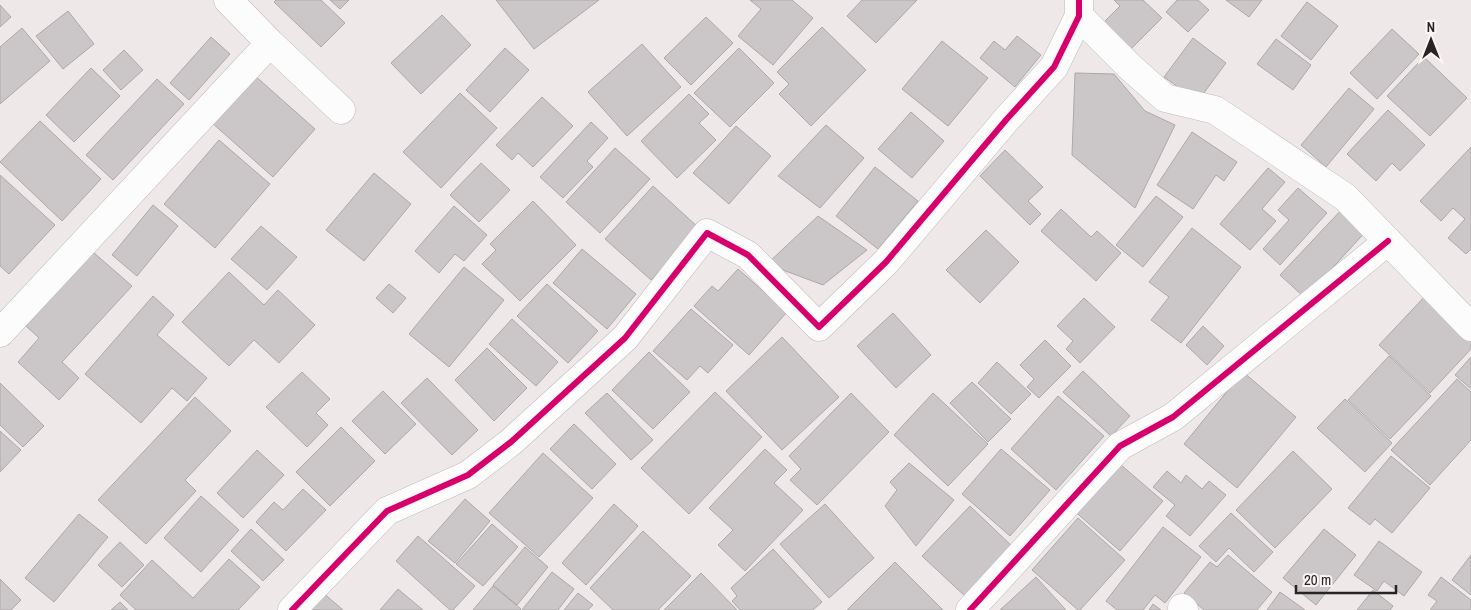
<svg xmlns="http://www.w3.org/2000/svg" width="1471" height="610" font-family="'Archivo Narrow',sans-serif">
<rect width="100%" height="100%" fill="#eee8e9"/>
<path fill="#cbc6c7" stroke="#ada9a9" d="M276,0h45l24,23 -24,24 -47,-45z
M330,0h19l-9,9z
M496,0h103l-65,49z
M750,0h42l21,18 -40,47 -35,-29 23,-27z
M862,0h55l-41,43 -29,-27z
M1114,0h29l19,18 -31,31 -27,-27 16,-16z
M1177,0h21l11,10 -21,22 -22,-20z
M1226,0h36l-13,17z
M1307,2l31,24 -27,34 -30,-24z
M0,5l11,12 -11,10z
M68,11l26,33 -31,25 -27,-33z
M442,15l29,30 -50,49 -30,-31z
M706,17l27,26 -42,42 -27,-27z
M822,27l44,43 -55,56 -32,-32 10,-10 -12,-12z
M22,28l28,33 -50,43v-57z
M1392,29l27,25 -42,45 -27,-26z
M1017,36l24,19 -26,32 -35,-29 14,-17 11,9z
M211,37l19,17 -41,46 -19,-17z
M1193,38l33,25 -28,38 -34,-24z
M1276,39l35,26 -18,25 -36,-26z
M942,41l46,37 -40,48 -46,-37z
M642,44l39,43 -54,49 -39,-44z
M505,48l24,22 -39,42 -24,-22z
M739,48l35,35 -44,44 -36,-34z
M124,50l19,20 -22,20 -18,-20z
M1424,57l43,41 -37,38 -43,-40z
M91,68l29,28 -46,46 -28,-27z
M1075,73l39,1 31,37 30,14 -40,83 -63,-53z
M253,74l62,55 -42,48 -62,-55z
M157,79l27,25 -71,76 -27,-25z
M1349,88l25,21 -48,58 -25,-22z
M460,93l37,35 -56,60 -38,-36z
M689,94l20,20 -10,9 17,17 -39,38 -36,-37z
M542,97l31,29 -40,41 -15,-14 -6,7 -16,-15z
M1388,110l37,35 -25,26 -8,-8 -16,18 -29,-27z
M911,112l33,29 -32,37 -34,-29z
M40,121l61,58 -39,42 -62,-59z
M591,122l17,16 -21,23 6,6 -30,31 -23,-21z
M826,125l38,33 -44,50 -42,-32z
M736,126l35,30 -42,48 -36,-31z
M1192,132l45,30 -13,19 -8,-6 -23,34 -36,-24z
M219,140l51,44 -55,64 -51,-44z
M1471,147v102l-5,5 -18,-16 17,-19 -12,-11 -12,13 -21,-20z
M615,148l35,31 -50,54 -34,-31z
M1005,150l38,37 -15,14 13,13 -11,11 -50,-49z
M481,163l29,27 -31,32 -29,-27z
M875,167l43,34 -40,48 -42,-33z
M1268,168l17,14 -23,27 14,12 -26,29 -30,-26z
M374,173l37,31 -47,57 -38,-31z
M0,175l55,50 -46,49 -9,-8z
M653,186l46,42 -48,52 -46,-41z
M1298,188l29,25 -47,52 -17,-16 26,-29 -11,-10z
M1156,196l27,21 -40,50 -27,-22z
M533,201l43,44 -56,56 -38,-37 14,-14 -6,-6z
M153,205l25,21 -41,50 -25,-21z
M454,206l33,29 -23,26 -9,-7 -16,19 -24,-22z
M1345,206l24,22 -64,70 -25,-23z
M1061,209l30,28 6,-6 24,22 -25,28 -55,-50z
M818,216l49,34 -44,35 -56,-21z
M261,226l36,31 -30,33 -36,-31z
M1192,228l49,39 -60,76 -30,-23 18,-23 -20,-15z
M986,230l33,32 -39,41 -34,-33z
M582,249l54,45 -29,35 -54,-46z
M93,252l39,34 -70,76 17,16 -20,22 -41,-38 21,-24 -13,-12z
M464,267l40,33 -55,67 -40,-33z
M738,269l49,43 -38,43 -55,-49 18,-20 6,5z
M229,272l35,33 14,-15 37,35 -36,38 -25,-23 -25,26 -47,-44z
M389,284l17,14 -13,15 -17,-15z
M547,284l51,47 -30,32 -51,-47z
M1428,293l43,40v16l-41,44 -51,-48z
M153,296l21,19 -17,20 50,43 -20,23 -15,-13 -31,35 -56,-49z
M1084,298l31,29 -35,36 -14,-14 7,-8 -16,-15z
M691,309l42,36 -25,28 -8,-7 -13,14 -34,-29z
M893,313l38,42 -35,33 -39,-42z
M512,319l46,43 -22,24 -47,-42z
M1203,326l21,20 -17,19 -21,-20z
M782,337l57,60 -57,53 -56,-59z
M1045,340l26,26 -32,32 -12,-11 7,-8 -14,-14z
M487,348l40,40 -33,33 -39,-41z
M649,352l41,40 -37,37 -41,-39z
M1389,356l42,40 -41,43 -42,-39z
M1471,357v32l-16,-14z
M997,362l34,32 -20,20 -33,-31z
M1083,371l47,45 -19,20 -48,-44z
M302,372l28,27 -14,14 12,12 -21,22 -41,-40z
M1243,372l53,45 -59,71 -53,-44z
M427,378l51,52 -26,25 -51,-52z
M1457,379l14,13v48l-41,45 -39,-35z
M972,382l39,37 -23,23 -38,-39z
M0,383l44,43 -21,21 -23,-22z
M383,391l33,33 -31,30 -33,-33z
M715,392l47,45 -73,77 -48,-46z
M607,393l46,47 -22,20 -46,-47z
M851,393l38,39 -72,73 -27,-25 11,-11 -12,-13z
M933,393l55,51 -40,42 -54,-51z
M1058,396l46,40 -48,54 -45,-41z
M195,397l36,34 -46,49 11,11 -50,53 -48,-44z
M1345,399l47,44 -27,29 -48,-44z
M574,424l42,40 -24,25 -42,-40z
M341,427l34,34 -45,45 -34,-34z
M0,431l21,19 -21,22z
M765,449l22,21 -13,13 29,27 -58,61 -27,-26 15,-15 -24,-22z
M1001,449l49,41 -40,46 -48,-42z
M257,450l27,25 -41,43 -26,-25z
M1293,451l39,38 -57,59 -39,-38z
M543,453l50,45 -54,59 -50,-44z
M1391,456l39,32 -38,45 -17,-14 -5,6 -22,-17z
M1114,459l49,42 -43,50 -49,-43z
M909,463l45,37 -38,46 -31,-40 12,-16 -7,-8z
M1167,471l14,12 5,-8 16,14 7,-8 17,14 -36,41 -24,-20 9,-11 -22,-18z
M303,489l23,21 -40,41 -30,-29 18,-20 9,8z
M201,496l38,34 -38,42 -37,-34z
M465,499l25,22 -35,42 -27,-22z
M614,504l24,22 -52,59 -24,-22z
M825,504l49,54 -45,40 -49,-54z
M970,506l45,43 -48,49 -45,-42z
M1231,513l42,39 -19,20 -25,-24 -13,14 -17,-16z
M79,514l29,23 -54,65 -29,-24z
M1078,518l47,42 -45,50h-2l-46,-40z
M492,524l26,23 -35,39 -27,-22z
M1163,527l38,30 -36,46 -10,-8 -12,15h-26l-11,-9z
M251,529l33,31 -21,21 -32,-30z
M1324,529l32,26 -40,50 -33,-27z
M643,531l48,45 -33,34h-45l-23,-22z
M418,536l57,50 -22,24h-3l-54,-49z
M1379,541l43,31 -18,24 -20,-15 -7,10 -23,-16z
M120,542l24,23 -22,22 -24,-22z
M525,547l23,20 -31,38 -24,-20z
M773,549l49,53 -9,8h-73l-8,-9 5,-5 -6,-8z
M1228,555l44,37 -15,18h-53l-20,-17 26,-31 7,5z
M1471,555v40l-19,-15z
M229,559l31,28 -22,23h-102l-16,-15 32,-35 41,38z
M895,562l48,48h-96z
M552,572l22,17 -16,21h-36z
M701,573l36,37h-73z
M1036,577l30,33h-66z
M1441,577l30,23v10h-41l7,-9 -9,-6z
M0,579l21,21 -10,10h-11z
M493,586l28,23 -1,1h-47z
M398,589l25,21h-43z
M1373,590l20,16 -3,4h-33z
M321,591l22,19h-38z
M1280,592l25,18h-38z
M578,593l15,12 -5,5h-24z
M120,602l8,8h-17z
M1153,604l8,6h-12z"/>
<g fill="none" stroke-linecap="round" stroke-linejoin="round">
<defs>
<path id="minor" d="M228,0l42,43 71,67
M1079,16l51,51 35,31 50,12 130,87 126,130
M0,333l270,-290
M1182,608l2,2
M292,610l95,-99 81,-36 43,-33 114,-104 82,-105 41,22 71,72 67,-65 120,-142 48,-53 25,-51v-16
M970,610l150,-164 53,-29 215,-176"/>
</defs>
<use href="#minor" stroke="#bfbbbb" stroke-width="29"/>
<use href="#minor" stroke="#fcfcfc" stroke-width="28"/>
<defs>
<path id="cycleway" d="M292,610l95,-99 81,-36 43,-33 114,-104 82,-105 41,22 71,72 67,-65 120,-142 48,-53 25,-51v-16
M970,610l150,-164 53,-29 215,-176"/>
</defs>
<use href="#cycleway" stroke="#fdf4f4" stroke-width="9"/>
<use href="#cycleway" stroke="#d6006c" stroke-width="6"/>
</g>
<g transform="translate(1431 40)" stroke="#fdf4f4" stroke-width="4" paint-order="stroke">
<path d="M0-4L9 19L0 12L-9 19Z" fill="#272424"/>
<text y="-8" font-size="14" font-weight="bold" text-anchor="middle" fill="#272424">N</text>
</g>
<path d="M1296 585v8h100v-8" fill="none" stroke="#272424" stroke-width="2.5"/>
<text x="1304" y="585" font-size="15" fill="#272424" stroke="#fdf4f4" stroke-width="4" paint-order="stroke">20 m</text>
</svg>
